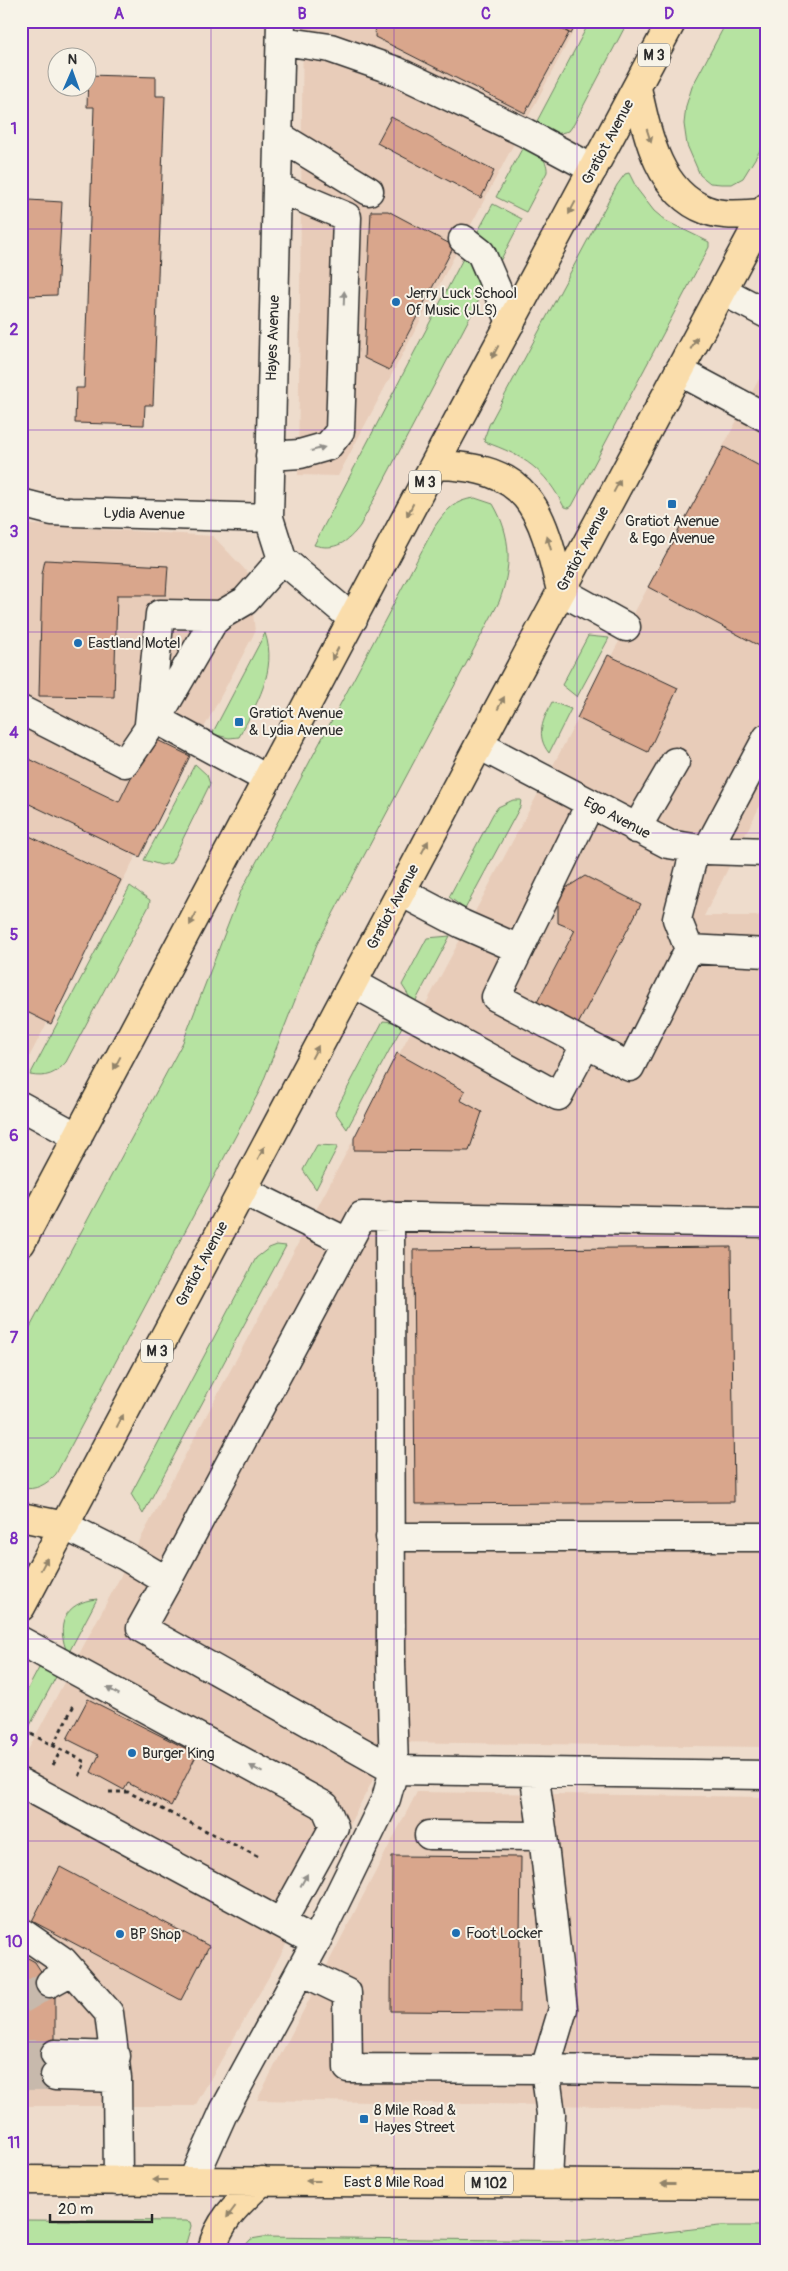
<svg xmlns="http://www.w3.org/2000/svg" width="788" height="2271" font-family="Pangolin,sans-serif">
<rect width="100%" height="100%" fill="#eedccc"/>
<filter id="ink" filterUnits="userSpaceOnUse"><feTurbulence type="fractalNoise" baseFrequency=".02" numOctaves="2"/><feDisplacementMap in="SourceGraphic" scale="10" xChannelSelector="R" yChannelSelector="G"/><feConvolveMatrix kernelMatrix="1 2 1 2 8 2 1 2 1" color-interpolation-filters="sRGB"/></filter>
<g filter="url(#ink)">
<path fill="#e8ccb9" d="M303,21h276l-241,455 -40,-1z
M767,364v428l-63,124h63v831l-374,-5 -122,231 -76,133h-174v-343z
M21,524l192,12 36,38 6,58 -234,440z
M417,1792l350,5v312l-510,-9z"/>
<path fill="#b6e3a1" stroke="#708766" d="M590,21h38l-54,103 -5,7 -13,3 -20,-11z
M727,21h40v118l-24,39 -11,6h-11l-11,-1 -10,-8 -13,-30 -3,-21 2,-18 6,-19z
M523,147c12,6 25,10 24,25l-21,40 -30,-15z
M629,173l8,16 17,22 12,10 43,21v5l-137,259 -3,2 -5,-1c-19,-38 -40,-51 -79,-65l-1,-3 5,-14 128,-240 8,-11z
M493,204l29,15 -24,46 -21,-32z
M467,251l14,35 -1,12 -120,228c-13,17 -25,25 -46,19z
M475,498l18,6c19,32 19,64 6,98l-182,342 -58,148 -203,382c-9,10 -20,17 -35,14v-144l162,-302 58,-151 194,-365c11,-16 20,-26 40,-28z
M265,633c13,37 -9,72 -26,104l-10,1 -17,-4z
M588,636l21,2 -32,59 -15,-12z
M552,702l19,7 -22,44c-14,-18 -6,-33 3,-51z
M195,764l12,11 3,9 -39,79 -10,2 -17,-5z
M513,800h8l-1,7 -55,102 -16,-12 44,-83 5,-7z
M130,886l20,14 -1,6 -83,156c-10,12 -20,16 -36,13z
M450,936l-36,68 -12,-19 25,-47z
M383,1021l21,2 -57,106 -12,-17z
M317,1145l21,1 -22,43 -13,-19z
M277,1245l9,1 -143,268 -12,-20 125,-236 13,-10z
M97,1599l-29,55c-13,-28 -4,-52 29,-55z
M39,1668l18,7 -36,67v-40z
M21,2220l165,1 4,1 1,4 -7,24h-163z
M719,2226h48v24h-526l10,-11 12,-2 324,4z"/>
<path fill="#d9a68c" stroke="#2b2b2b" d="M376,21h171l22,12 -44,80 -150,-76z
M547,21h31l-7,13z
M88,75l68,2v19h9l-12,309h-8l-1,20 -69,-2 1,-35h8l10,-281h-7z
M391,117l103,54 -13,27 -104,-55z
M29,200l33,2 -5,93 -32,1z
M371,211h17l66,35 -65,124 -25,-12z
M724,447l43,23v180l-119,-63z
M45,560l123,6 -2,29h-49l-3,102 -75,-1 3,-122z
M608,655l70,33 -30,64 -71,-34z
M151,737l39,19 -50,101 -119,-57v-45l98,47z
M21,832l100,48 -70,144 -30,-15z
M585,876l56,28 -66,126 -41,-22 41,-78 -17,-7v-30z
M397,1053l68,38 -5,9 22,12 -13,39 -115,-1v-12z
M731,1247l3,255 -319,2 -2,-254z
M88,1699l109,55 -26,52 -43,-23 -4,7 -33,-18 8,-17 -32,-16z
M392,1856l129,1 -2,155 -128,-1z
M60,1867l149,79 -28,54 -149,-79z
M21,1954l14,8 20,31v93h-34z"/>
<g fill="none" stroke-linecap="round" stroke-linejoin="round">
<path stroke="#c7b9ac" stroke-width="28" stroke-dasharray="28 14" stroke-linecap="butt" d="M21,2000l29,-17
M21,2054h34
M21,2076h34"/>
<defs>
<path id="minor" d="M281,21l-12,497 13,41 71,60
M282,41l48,7 66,23 130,62 67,36
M279,136l90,55
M463,239l18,14 30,69
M723,291l44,23
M679,371l88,47
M270,456l30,-2 28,-8 12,-15 7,-214 -69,-29
M21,503l31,8 19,1 198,6
M561,591l65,36
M21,710l104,53 41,-60 47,-81 8,-7 24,-14 37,-42
M154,718l113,61
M149,724l11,-110 61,1
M479,745l189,99 39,6 60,2
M590,804l-94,193 134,70 59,-118
M636,829l39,-67
M695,849l-18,70 12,30 78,4
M707,850l60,-112
M401,892l61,32 57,25
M353,983l205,113 28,-52
M21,1106l57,31
M242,1190l105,52
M390,1216l1,446 3,108
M65,1526l60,30 42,25 -26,47 253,142
M390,1537h377
M167,1581l195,-365 405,7
M21,1641l304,165 9,21 -53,96
M534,1772l9,64
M21,1783l295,159
M429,1835l114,1 20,173 -18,60 222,3
M21,1932l42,29 46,52 8,65 1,103
M301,1971l46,22 1,75 197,1 6,45 -3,69
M50,1983l22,-12
M55,2054l61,2
M55,2076l62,2
M193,2180l31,-69 92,-169 70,-143 8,-29 373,5"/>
<path id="major" d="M637,88c10,45 21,104 69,122 18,7 39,4 58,3
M434,465c96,1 107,42 127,126
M21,1243l413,-778 238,-444
M21,1517l44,9
M21,1607l458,-862 288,-538"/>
<path id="highway" d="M21,2180l746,5
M212,2250c6,-30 29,-49 50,-69"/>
</defs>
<use href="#minor" stroke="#2b2b2b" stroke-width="31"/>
<use href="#major" stroke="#2b2b2b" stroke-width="31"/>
<use href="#highway" stroke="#2b2b2b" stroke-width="31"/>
<path stroke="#2b2b2b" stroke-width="3" stroke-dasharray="4 4" stroke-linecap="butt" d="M31,1734l54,28 -6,15
M53,1745l21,-40
M53,1765l8,-15
M109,1792h19l133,66"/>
<use href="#minor" stroke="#f7f3e8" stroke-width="28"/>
<use href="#major" stroke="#faddab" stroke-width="28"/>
<use href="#highway" stroke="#faddab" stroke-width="28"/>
</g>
<defs><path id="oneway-solid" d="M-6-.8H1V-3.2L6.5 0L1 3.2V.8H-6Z" transform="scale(1.25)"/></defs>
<g fill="#92846b">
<use href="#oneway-solid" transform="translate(649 136) rotate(72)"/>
<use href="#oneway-solid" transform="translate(572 208) rotate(118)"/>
<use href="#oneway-solid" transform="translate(694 343) rotate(-61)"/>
<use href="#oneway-solid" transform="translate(495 352) rotate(118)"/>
<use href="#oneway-solid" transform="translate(617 486) rotate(-62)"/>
<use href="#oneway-solid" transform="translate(410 510) rotate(117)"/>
<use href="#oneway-solid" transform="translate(549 543) rotate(-106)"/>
<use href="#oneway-solid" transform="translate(335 654) rotate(118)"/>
<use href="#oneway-solid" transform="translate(501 703) rotate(-62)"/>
<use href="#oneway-solid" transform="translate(425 847) rotate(-62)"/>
<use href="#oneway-solid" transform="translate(193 919) rotate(118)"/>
<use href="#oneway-solid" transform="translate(315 1052) rotate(-62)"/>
<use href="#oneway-solid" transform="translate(117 1063) rotate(118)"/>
<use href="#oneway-solid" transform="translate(261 1153) rotate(-62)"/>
<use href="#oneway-solid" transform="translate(120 1421) rotate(-62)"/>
<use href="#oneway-solid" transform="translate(44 1564) rotate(-62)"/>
<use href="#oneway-solid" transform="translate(160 2180) rotate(180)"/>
<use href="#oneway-solid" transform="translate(313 2181) rotate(-180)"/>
<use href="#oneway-solid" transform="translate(668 2184) rotate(-180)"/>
<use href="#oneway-solid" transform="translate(231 2212) rotate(127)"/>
</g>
<g fill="#918f8a">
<use href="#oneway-solid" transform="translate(344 298) rotate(-88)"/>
<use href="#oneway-solid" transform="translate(318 449) rotate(-15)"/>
<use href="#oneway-solid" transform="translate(113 1691) rotate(-151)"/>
<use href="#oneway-solid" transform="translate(256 1769) rotate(-151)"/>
<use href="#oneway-solid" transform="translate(304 1880) rotate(-61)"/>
</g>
</g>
<path fill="none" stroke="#7b2cbf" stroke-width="1" stroke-opacity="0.55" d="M211,21v2229M394,21v2229M577,21v2229M21,229h746M21,430h746M21,632h746M21,833h746M21,1035h746M21,1236h746M21,1438h746M21,1639h746M21,1841h746M21,2042h746"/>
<g fill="#1f6fb2" stroke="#f7f3e8" stroke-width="2">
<circle cx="396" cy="302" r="5"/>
<rect x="667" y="499" width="10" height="10" rx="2.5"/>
<circle cx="78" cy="643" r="5"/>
<rect x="234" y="717" width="10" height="10" rx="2.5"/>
<circle cx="132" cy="1753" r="5"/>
<circle cx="456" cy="1933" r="5"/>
<circle cx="120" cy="1934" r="5"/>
<rect x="359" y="2114" width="10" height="10" rx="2.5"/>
</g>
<g text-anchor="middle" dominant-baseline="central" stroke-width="4" stroke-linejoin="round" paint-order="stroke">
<g fill="#f7f3e8" stroke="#686764" stroke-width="1">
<rect x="638" y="43.5" width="32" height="23" rx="4"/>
<rect x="409" y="470.5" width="32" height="23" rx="4"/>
<rect x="141" y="1339.5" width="32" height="23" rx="4"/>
<rect x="465" y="2171.5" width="48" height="23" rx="4"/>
</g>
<g font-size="14" font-weight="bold" fill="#2b2b2b">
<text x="654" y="55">M 3</text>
<text x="425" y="482">M 3</text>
<text x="157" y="1351">M 3</text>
<text x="489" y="2183">M 102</text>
</g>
<g font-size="15" fill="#2b2b2b" stroke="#f7f3e8">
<text transform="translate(608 142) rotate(-62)">Gratiot Avenue</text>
<text transform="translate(273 338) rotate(-88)">Hayes Avenue</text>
<text transform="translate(144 514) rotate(1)">Lydia Avenue</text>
<text transform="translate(583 549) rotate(-62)">Gratiot Avenue</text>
<text transform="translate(617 818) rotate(28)">Ego Avenue</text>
<text transform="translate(393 907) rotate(-62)">Gratiot Avenue</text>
<text transform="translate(202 1264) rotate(-62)">Gratiot Avenue</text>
<text x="394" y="2182">East 8 Mile Road</text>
</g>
<g font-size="15" fill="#2b2b2b" stroke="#f7f3e8" text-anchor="start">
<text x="406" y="293">Jerry Luck School<tspan x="406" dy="17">Of Music (JLS)</tspan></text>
<text x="672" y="521" text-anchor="middle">Gratiot Avenue<tspan x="672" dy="17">&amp; Ego Avenue</tspan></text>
<text x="88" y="643">Eastland Motel</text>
<text x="249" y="713">Gratiot Avenue<tspan x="249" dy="17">&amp; Lydia Avenue</tspan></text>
<text x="142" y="1753">Burger King</text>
<text x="466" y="1933">Foot Locker</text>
<text x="130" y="1934">BP Shop</text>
<text x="374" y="2110">8 Mile Road &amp;<tspan x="374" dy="17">Hayes Street</tspan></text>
</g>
</g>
<rect width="788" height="2271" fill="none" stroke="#f7f3e8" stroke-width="55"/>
<g transform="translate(72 72) rotate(2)"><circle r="24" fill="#f7f3e8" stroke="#a5a39c"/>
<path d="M0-4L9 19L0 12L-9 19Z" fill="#1f6fb2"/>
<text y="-8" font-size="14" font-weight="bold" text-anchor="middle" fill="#2b2b2b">N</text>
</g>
<path d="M50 2214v8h102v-8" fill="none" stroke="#2b2b2b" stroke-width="2.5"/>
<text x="58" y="2214" font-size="15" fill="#2b2b2b" stroke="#f7f3e8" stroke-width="4" paint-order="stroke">20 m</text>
<rect x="28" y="28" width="732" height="2216" fill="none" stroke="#7b2cbf" stroke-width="2"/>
<g font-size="16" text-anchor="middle" font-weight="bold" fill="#7b2cbf">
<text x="119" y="19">A</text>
<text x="302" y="19">B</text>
<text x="486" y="19">C</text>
<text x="669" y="19">D</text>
<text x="14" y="134">1</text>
<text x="14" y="335">2</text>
<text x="14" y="537">3</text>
<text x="14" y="738">4</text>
<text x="14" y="940">5</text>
<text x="14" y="1141">6</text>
<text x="14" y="1343">7</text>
<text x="14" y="1544">8</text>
<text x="14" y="1746">9</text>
<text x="14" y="1947">10</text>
<text x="14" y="2148">11</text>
</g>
</svg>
